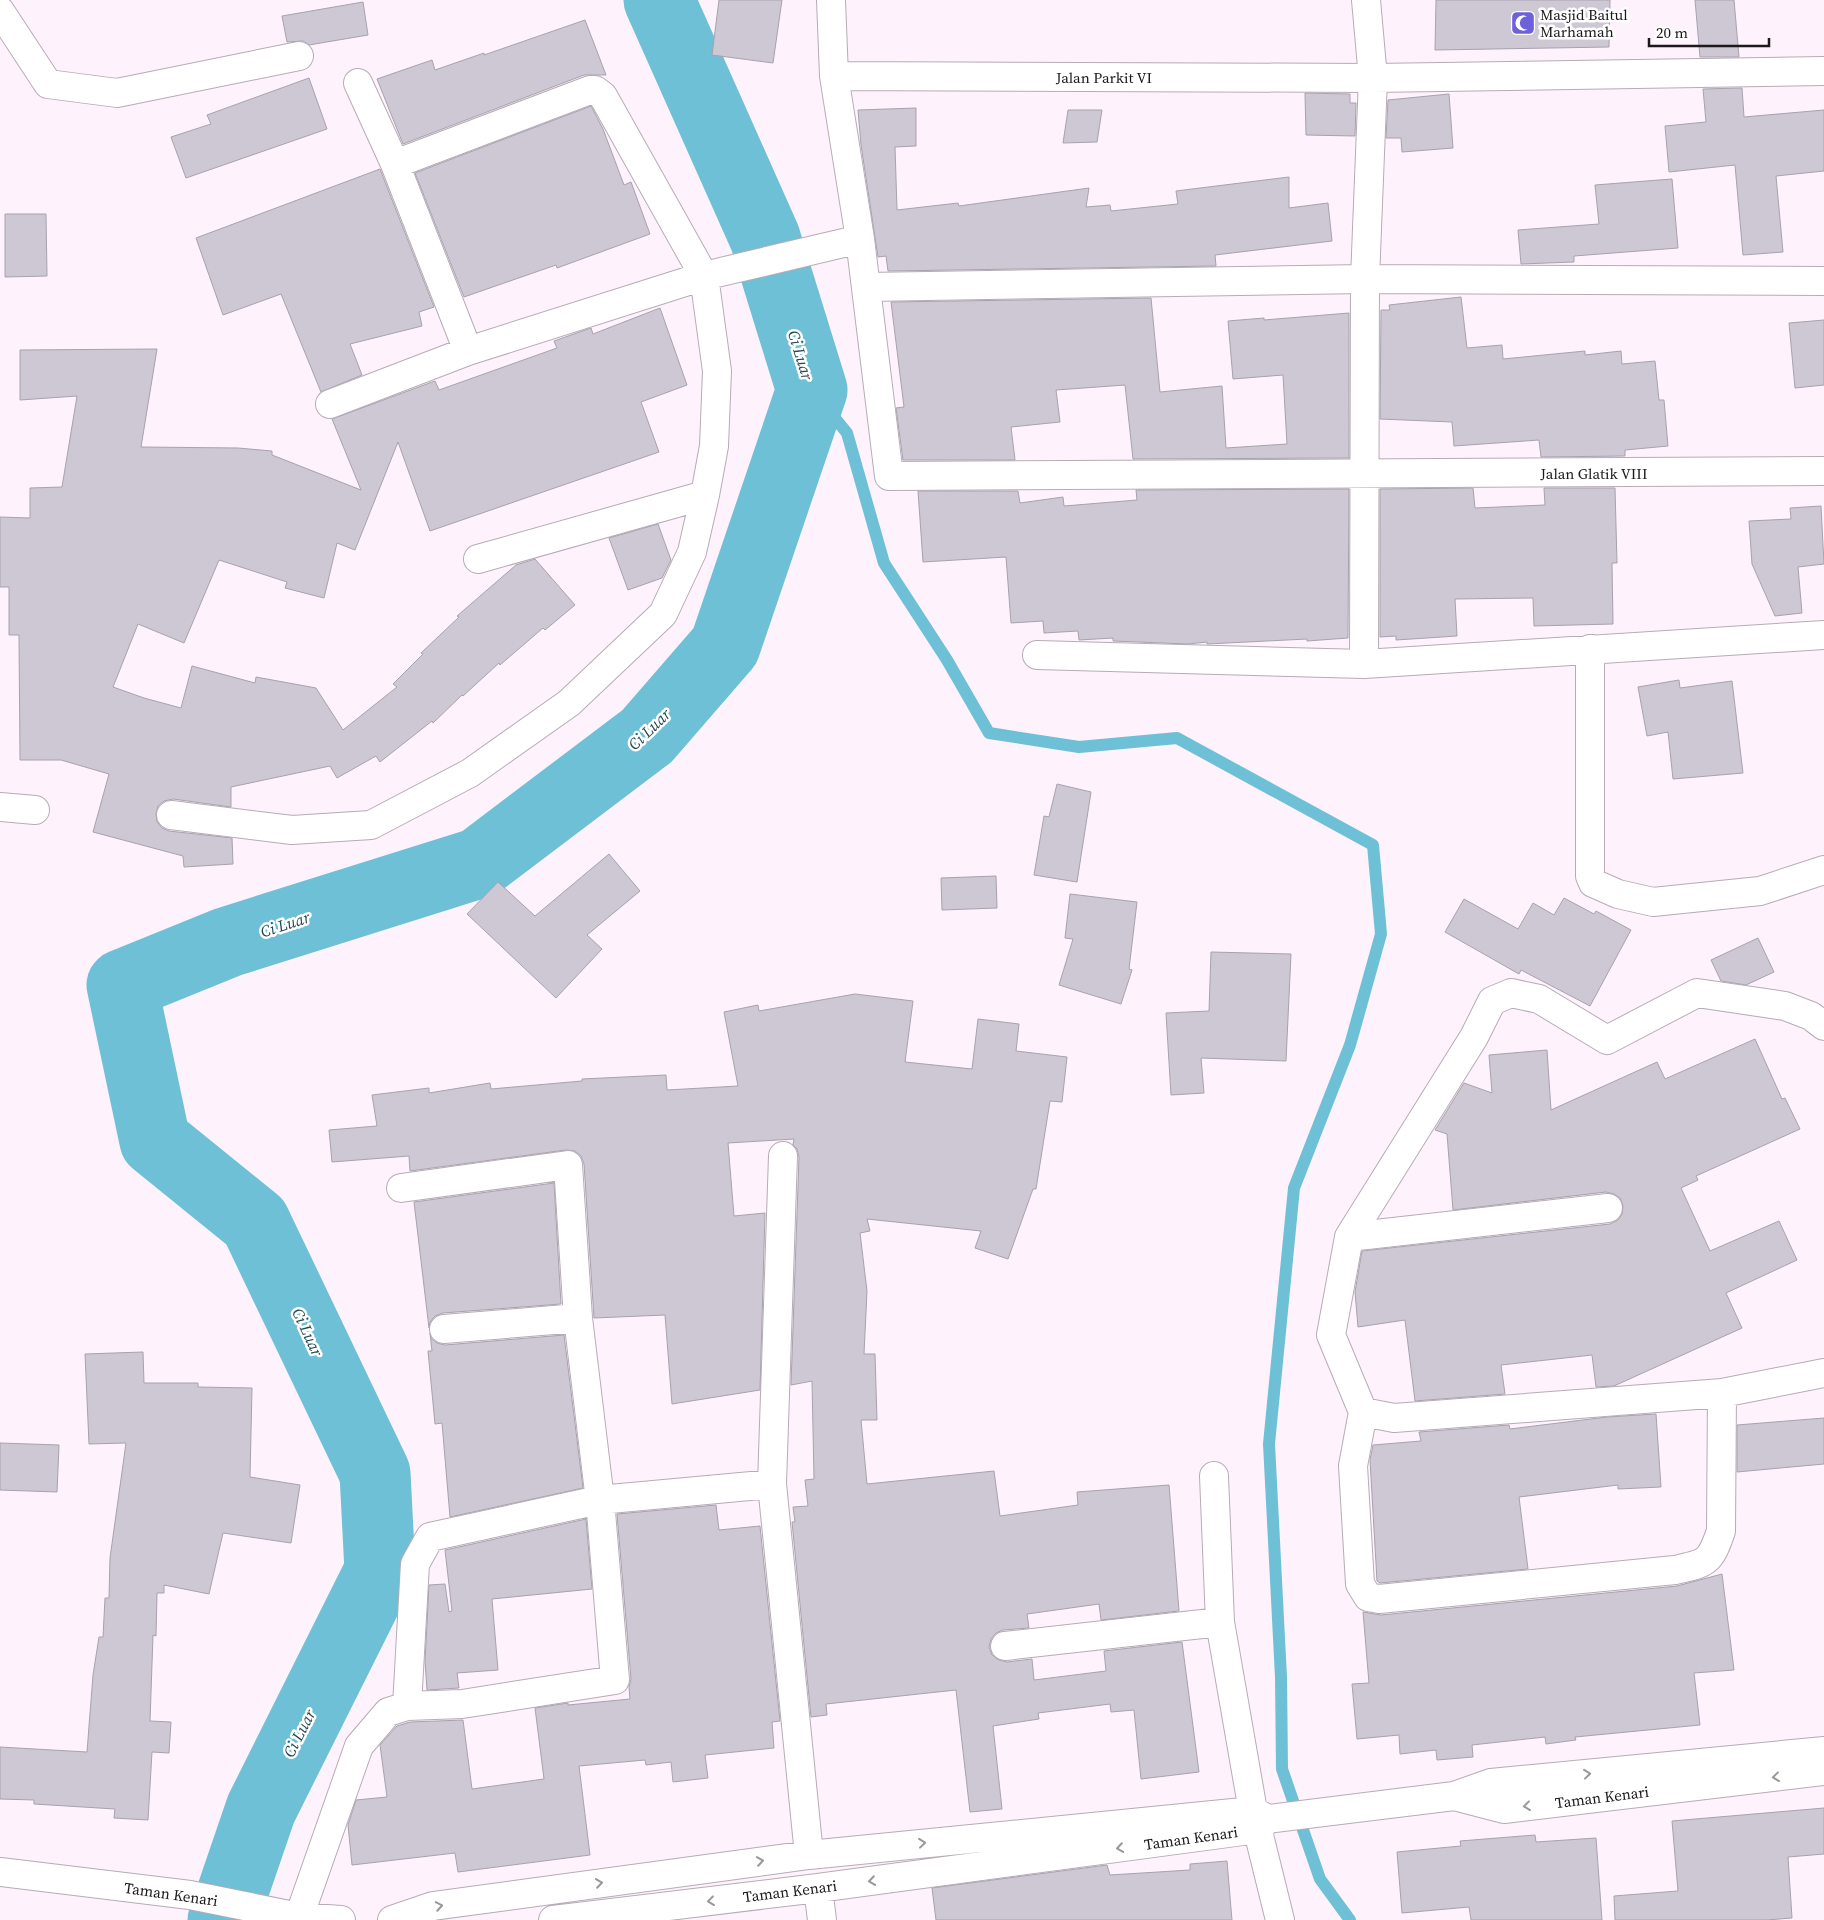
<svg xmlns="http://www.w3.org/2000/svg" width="1824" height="1920" font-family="'Source Serif 4',serif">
<rect width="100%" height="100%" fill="#fef2fc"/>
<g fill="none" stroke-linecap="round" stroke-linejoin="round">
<path stroke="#6dc0d5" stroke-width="12" d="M812,390l35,43 37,130 63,97 42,73 90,14 98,-9 196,107 8,89 -31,111 -56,143 -25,256 12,233 1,92 38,110 30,41"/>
<path stroke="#6dc0d5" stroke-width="71" d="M223,1920l38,-111 119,-238 -5,-98 -120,-251 -100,-81 -33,-156 106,-43 251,-79 168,-127 78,-90 87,-256 -47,-152 -106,-238"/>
</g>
<path fill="#cdc8d4" stroke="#a7a2ad" d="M719,0h63l-9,63 -61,-8z
M1436,0h174l-1,47 -174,3z
M1695,0h39l5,57h-39z
M363,2l5,33 -59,10 -6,-4 -16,1 -5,-26z
M585,20l21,55h-22l-181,69 -26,-65 55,-19 3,10 49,-17v2z
M309,78l18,51 -141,49 -15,-41 40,-13 -4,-9z
M1742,88l2,29 80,-7v61l-48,5 7,76 -40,3 -8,-90 -66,7 -4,-46 41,-4 -3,-33z
M1305,93l45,1v9h6l-1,33 -49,-1z
M1449,94l4,54 -51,4 -1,-14h-15l2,-38z
M591,106l12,23 21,56 7,-3 19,52 -93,34 -1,-3 -92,32 -49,-124z
M916,108v38l-21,1 2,63 61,-7 1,3 130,-18 -3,19 24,-2 1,6 67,-7 -2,-13 113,-14v31l39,-5 4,38 -117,14 1,11 -328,5 -2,-15 -8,1 -17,-112 -3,-35z
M1068,110h34l-5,32 -34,1z
M380,169l54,138 -15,5 3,14 -72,18 12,31 -41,17 -40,-98 -58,21 -27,-77z
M1672,179l6,69 -104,8v6l-53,2 -3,-34 81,-6 -4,-39z
M5,214h41l1,62 -42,1z
M1461,297l6,51 35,-3 1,14 82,-8v4l36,-4 1,13 33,-3 4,39h5l4,46 -43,4v6l-84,1 -2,-17 -85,6 -2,-24 -72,-3 1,-109h9l-1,-5z
M1151,298l9,94 62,-6 4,62 61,-4 -4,-69 -50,4 -5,-58 36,-3v2l85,-7v145l-216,1 -8,-74 -69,5 4,32 -49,5 4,33h-112l-7,-52 8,-1 -13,-105z
M660,308l27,77 -46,17 18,50 -229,79 -32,-89 -43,108 -18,-7 -13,55 -39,-10 2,-6 -68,-22 -35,83 -46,-19 -25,63 31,11 37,10 11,-42 63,17 1,-6 60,11 27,42 54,-43 -4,-3 30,-30 -2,-1 38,-36 -2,-1 59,-51 19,-6 40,46 -30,25 -2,-2 -43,37 -1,-2 -36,33 -1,-1 -29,28 -1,-2 -52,41 -4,-6 -39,22 -7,-12 -99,21v20l-58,-8 -9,2 -6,5 -2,8 1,8 5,6 7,3 63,7 1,26 -49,3 -1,-11 -90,-24 16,-58 -48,-14h-41l-1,-125h-10v-48h-9v-70l30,1v-30l32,-1 15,-91 -57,4v-50l137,-1 -16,98 97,1 34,3v4l89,35 -29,-71 103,-38 4,9 118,-42 -3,-7 37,-13 2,6z
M1824,320v65l-29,3 -6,-65z
M1473,488l2,20 70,-3 -1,-17h71l2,75h-5l1,61 -79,2 -1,-28 -78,1 2,37 -61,4v-4l-16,1v-148z
M1349,489l-1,149 -41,3v-2l-100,5v-2l-19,2 -75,-3v-3l-34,2 -1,-9 -34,2 -1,-12 -32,2 -5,-66 -83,5 -5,-71h100l2,12 43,-6 1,9 73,-6 -1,-10z
M1821,506l3,58 -26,3 4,46 -27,3 -23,-52 -3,-43 42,-2 -1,-11z
M658,524l13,36 -9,18 -34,12 -19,-52z
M1679,680l1,8 52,-7 11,92 -70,6 -5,-47 -21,4 -9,-49z
M1057,784l34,8 -14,90 -43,-7 10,-59 5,1z
M609,854l31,37 -53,44 15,14 -46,49 -89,-84 31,-32 37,34z
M996,876l1,32 -55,2 -1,-32z
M1070,894l67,8 -8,67 3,1 -11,34 -62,-19 14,-46 -8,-1z
M1564,898l30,16 2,-3 35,19 -41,76 -69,-36 -2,4 -74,-42 19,-33 54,30 15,-26 21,12z
M1758,938l16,34 -28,13 -25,-4 -10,-21z
M1211,952l80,2 -5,107 -85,-3 3,35 -33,2 -5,-82 43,-2z
M855,994l58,7 -8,61 67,7 6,-50 41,5 -3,27 51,6 -5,45 -12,-1 -14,88h-3l-25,70 -33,-11 6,-17 -114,-12 3,12 -10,2 7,58 -3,63h11l2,66h-16l6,64 127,-13 6,45 78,-11 -1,-13 92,-7 10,126 -78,9 -2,-16 -72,10 2,14 -26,2 -7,3 -5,6 -2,8 3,8 7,5 8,2 25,-3 2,21 72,-9 -2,-20 78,-9 17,130 -58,7 -7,-69 -23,2 -1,-8 -72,9 1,6 -46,7 9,83 -32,3 -14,-122 -130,14 1,11 -16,2 -19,-195h3l-2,-15 15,-1 -3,-26 9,-1 -2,-98 -21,4 8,-228 -2,-8 -4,-4 1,-6 -66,4 6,73 31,-3 -5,177 -88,14 -7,-89 -71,3 -10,-154 -3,-8 -6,-5 -9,-1 -156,21 -1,-15 -77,6 -3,-32 48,-4 -5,-31 57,-7v5l61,-10 1,6 91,-8v-2l84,-4 1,15 71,-4 -14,-74 34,-7 1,6z
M1755,1039l27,60 3,-1 15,31 -104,47 2,4 -17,8 29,63 69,-30 18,39 -71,33 16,35 -128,58 -18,1 -4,-32 -91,10 4,29 -90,7 -10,-81 -47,7 -3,-35 7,-41 248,-27 8,-4 4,-6 1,-8 -3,-8 -6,-4 -8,-2 -153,18 -6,-76 -12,-4 29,-47 28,10 -3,-38 58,-5 4,60 106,-48 8,17z
M554,1183l7,121 -118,9 -8,3 -5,6 -1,6 -15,-126z
M430,1333l1,5 6,5 8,2 119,-10 19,153 -133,29 -8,-94 -7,1 -7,-73h4z
M143,1352l1,31h54v4l54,1 -2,89 50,8 -9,58 -68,-10 -14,61 -45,-9v8h-7l-1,43 -3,-1 -3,86 21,1 -2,31 -17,-1 -4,68 -34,-2 1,-9 -81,-5v-4l-34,-1v-52l87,5 6,-77 6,-38h4l2,-39h4l1,-40 16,-115 -37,1 -4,-90z
M1656,1414l5,73 -43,2v-4l-99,12 9,72 -148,14 -3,-2 -7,-121 3,-15 48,-4 -2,-9 90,-7 1,4 97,-12z
M1824,1418v46l-87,8v-47z
M0,1443l59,2 -2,47 -57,-2z
M716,1505l3,25 41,-4 20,195 -8,1 2,26 -69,7 3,23 -35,4 -2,-20 -25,3 -1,-5 -66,6 11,89 -132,17 -3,-19 -103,12 -4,-40 8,-25 31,-3 -7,-52 17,-19 13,-4 53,-2 9,69 72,-10 -9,-71 33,-5v2l62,-6 -1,-12 2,-8 -14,-165z
M586,1519l6,70 -100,10 6,71 -41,3 2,15 -32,2 -2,-29 4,-76 16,-1 4,28 3,-1 -7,-61z
M1722,1574l12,96 -40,3 6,52 -125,12 1,3 -30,4 -1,-7 -73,8 1,12 -36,3 -1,-10 -36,4 -1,-19 -42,4 -5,-55 17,-1 -6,-71 18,3 296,-29z
M1824,1808v46l-36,3 4,61 -25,2h-152l-1,-24 64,-5 -6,-70z
M1535,1835l1,7 60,-4 6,82h-131l-2,-13 -67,6 -5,-61 64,-6 -1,-5z
M1227,1861l5,59h-296l-4,-32 175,-23 3,10 80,-5v-6z"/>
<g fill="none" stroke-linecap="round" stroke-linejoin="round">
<defs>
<path id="street" d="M831,0l3,76 26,163
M0,11l48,73 69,9 182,-37
M834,76l539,2 451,-7
M358,83l37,81 73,187
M866,287l499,-8 459,2
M330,404l138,-53 236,-75 156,-37 29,237 935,-5
M478,559l227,-64
M1590,649v227l3,7 25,11 35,8 107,-11 64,-21
M1037,655l327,9 460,-29
M1364,664l1,-385 8,-201 -7,-78
M0,807l35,3
M171,815l121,15 79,-5 99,-52 99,-70 94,-89 29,-62 13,-57 9,-49 3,-75 -13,-95 -101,-180 -8,-6h-5l-195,74
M1824,1026l-13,-10 -26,-10 -88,-13 -90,47 -68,-41 -28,-6 -19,8 -18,36 -125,200 -18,98 32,77 31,6 328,-25 102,-20
M1349,1237l259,-29
M444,1329l134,-11
M1363,1412l-10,54 7,118 8,13 11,2 296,-29c32,-7 35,-7 46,-39l1,-138
M1214,1476l6,146 33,189 27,109
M772,1484l11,-328
M1005,1646l215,-24
M407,1706l8,-142 15,-27 169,-37 173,-16 37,371
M1454,1796l37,-13 333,-32
M0,1872l190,23 109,22 42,3
M818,1888l4,32
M299,1917l60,-171 29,-34 19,-6 55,-2 153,-24 -15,-180 -22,-182 -10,-153 -167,23
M392,1920l41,-14 376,-51 444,-44 15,8
M553,1920l265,-32 440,-59 10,-10 186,-23 50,13 320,-38"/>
</defs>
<use href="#street" stroke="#b6acb5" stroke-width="30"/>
<use href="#street" stroke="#fff" stroke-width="28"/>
</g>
<defs><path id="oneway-chevron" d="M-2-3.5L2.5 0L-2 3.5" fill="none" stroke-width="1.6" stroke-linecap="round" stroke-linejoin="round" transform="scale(1.25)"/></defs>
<g stroke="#999798">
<use href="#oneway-chevron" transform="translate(1587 1774) rotate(-6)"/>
<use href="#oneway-chevron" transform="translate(1776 1777) rotate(173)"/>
<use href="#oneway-chevron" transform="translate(1527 1806) rotate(173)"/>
<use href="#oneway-chevron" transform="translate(922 1843) rotate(-6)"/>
<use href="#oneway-chevron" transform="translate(1120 1848) rotate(172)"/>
<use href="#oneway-chevron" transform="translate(760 1861) rotate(-8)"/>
<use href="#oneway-chevron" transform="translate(872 1881) rotate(172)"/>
<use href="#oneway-chevron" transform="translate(599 1883) rotate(-8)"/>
<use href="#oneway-chevron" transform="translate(711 1901) rotate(173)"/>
<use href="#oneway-chevron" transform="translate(439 1906) rotate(-10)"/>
</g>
<defs>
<symbol id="mosque-square" viewBox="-11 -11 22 22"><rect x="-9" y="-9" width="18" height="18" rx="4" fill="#6e5fda" stroke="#fff"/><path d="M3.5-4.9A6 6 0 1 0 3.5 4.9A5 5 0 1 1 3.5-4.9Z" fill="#fff"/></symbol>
</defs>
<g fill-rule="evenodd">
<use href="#mosque-square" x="1509" y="9" width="28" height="28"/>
</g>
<g text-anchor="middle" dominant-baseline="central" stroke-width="5" stroke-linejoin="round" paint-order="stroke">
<g font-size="15" fill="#1c181b" stroke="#fff" text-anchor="start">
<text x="1540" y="14">Masjid Baitul<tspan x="1540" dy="17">Marhamah</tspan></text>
</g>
<g font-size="15" fill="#1c181b" stroke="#fff">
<text x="1104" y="77">Jalan Parkit VI</text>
<text x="1594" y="473">Jalan Glatik VIII</text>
<text transform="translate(1602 1797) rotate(-7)">Taman Kenari</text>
<text transform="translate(1191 1838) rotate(-8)">Taman Kenari</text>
<text transform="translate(790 1891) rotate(-7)">Taman Kenari</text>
<text transform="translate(171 1894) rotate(8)">Taman Kenari</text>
</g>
<g font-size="16" font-style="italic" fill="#224852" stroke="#fff">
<text transform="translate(801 355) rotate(73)">Ci Luar</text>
<text transform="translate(649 729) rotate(-44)">Ci Luar</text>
<text transform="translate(285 924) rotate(-18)">Ci Luar</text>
<text transform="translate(308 1332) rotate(65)">Ci Luar</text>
<text transform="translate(299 1733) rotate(-63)">Ci Luar</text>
</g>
</g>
<path d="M1649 38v8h120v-8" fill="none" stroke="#1c181b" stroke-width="2.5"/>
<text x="1656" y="38" font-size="15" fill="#1c181b" stroke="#ffffff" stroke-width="4" paint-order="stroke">20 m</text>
</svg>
